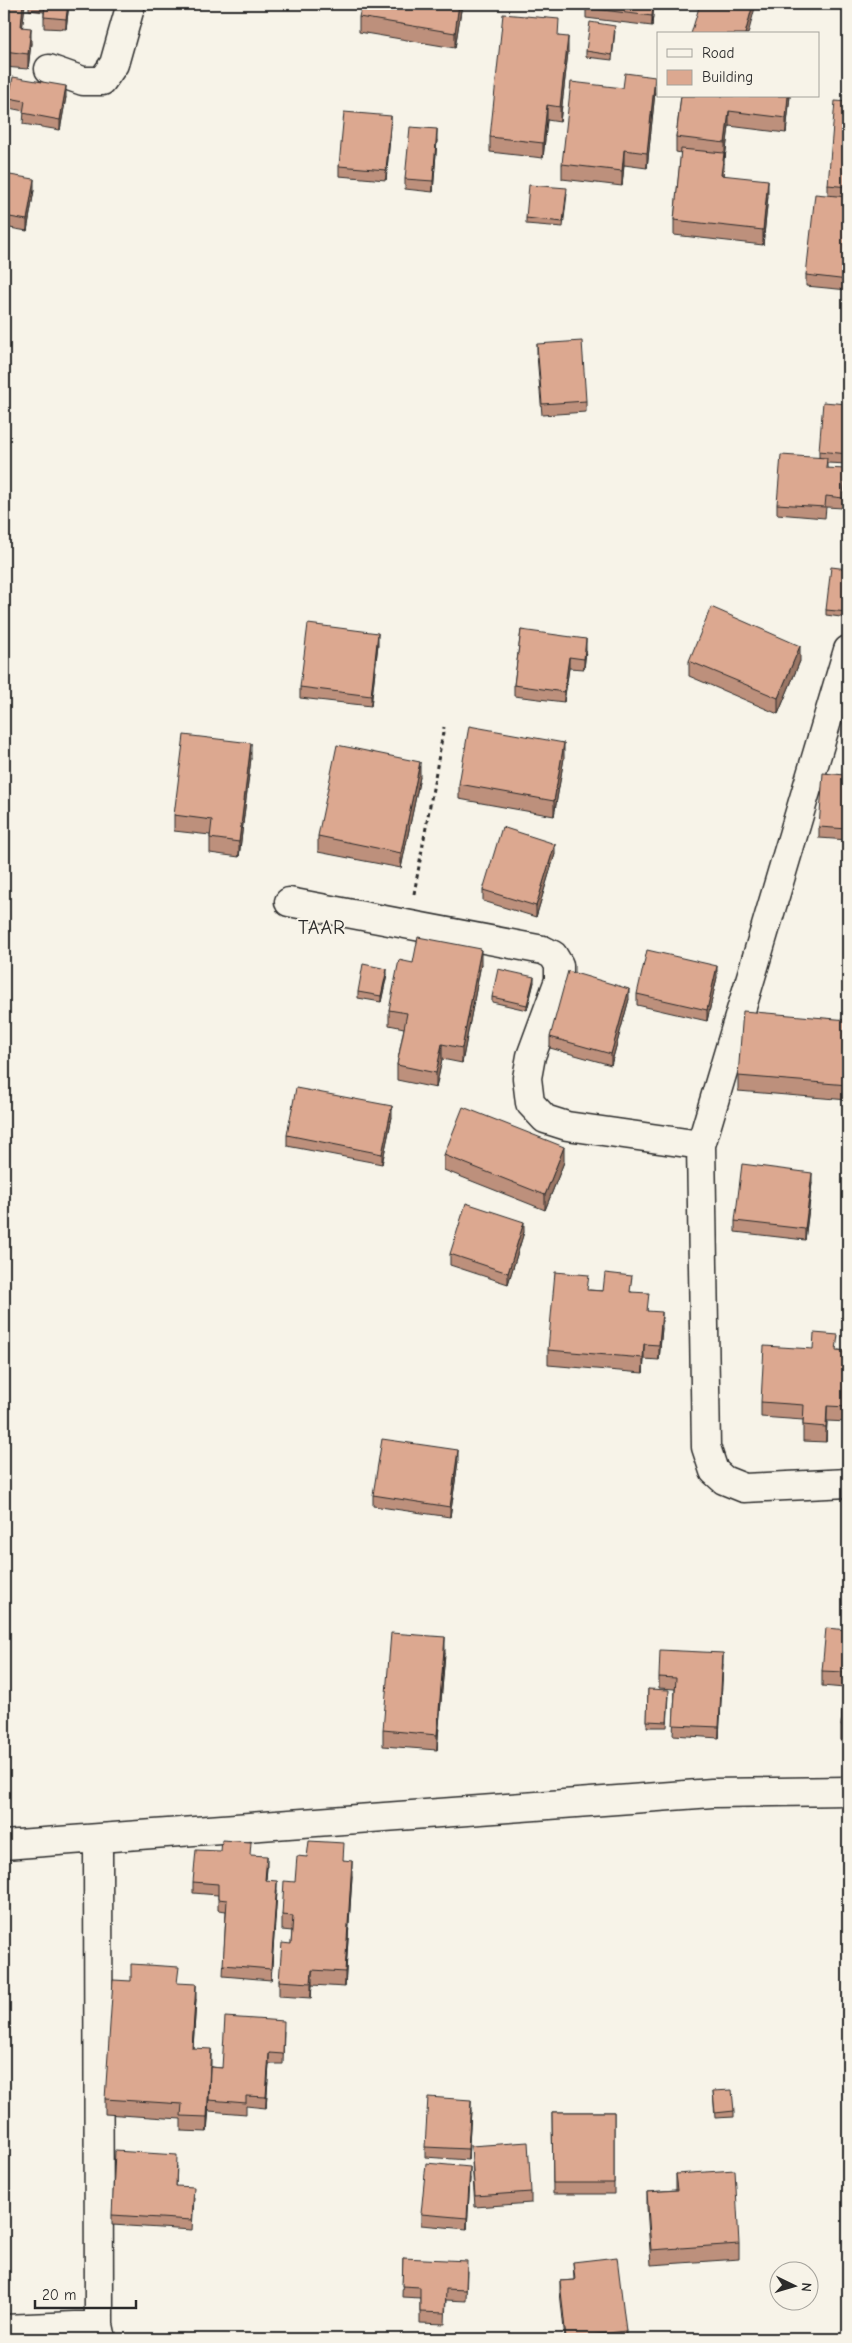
<svg xmlns="http://www.w3.org/2000/svg" width="852" height="2343" font-family="'Comic Neue',sans-serif">
<rect width="100%" height="100%" fill="#f7f3e8"/>
<filter id="ink" filterUnits="userSpaceOnUse"><feTurbulence type="fractalNoise" baseFrequency=".02" numOctaves="2"/><feDisplacementMap in="SourceGraphic" scale="10" xChannelSelector="R" yChannelSelector="G"/><feConvolveMatrix kernelMatrix="1 2 1 2 8 2 1 2 1" color-interpolation-filters="sRGB"/></filter>
<g filter="url(#ink)">
<g fill="none" stroke-linecap="round" stroke-linejoin="round">
<defs>
<path id="minor" d="M49,69l34,12h19l12,-17 17,-60
M848,650l-147,495 5,302 8,24 10,9 20,8 104,-5
M289,902l254,48 10,5 6,10v15l-28,76 -4,22 3,25 15,16 22,7 134,19
M98,1840l1,485 3,14
M4,1845l708,-52 136,-2
M4,2329l95,-4"/>
</defs>
<use href="#minor" stroke="#2b2b2b" stroke-width="31"/>
<path stroke="#2b2b2b" stroke-width="3" stroke-dasharray="4 4" stroke-linecap="butt" d="M414,894l30,-167"/>
<use href="#minor" stroke="#f7f3e8" stroke-width="28"/>
</g>
<path fill="#bd907c" stroke="#2b2b2b" d="M4,4h21l-3,24 9,15 -3,26 -24,-2z
M29,4h40l-3,25 -22,-1v-16l-15,-2z
M80,4h14l-1,1z
M462,4l-7,44 -96,-16v-15z
M654,4l-2,22 -66,-8v-10z
M615,31l-3,29 -26,-3v-6z
M559,36l9,16 -8,70 -13,-2 -4,38 -53,-6v-15z
M655,92l-8,76 -23,-3 -2,21 -60,-7v-15z
M681,96h109l-4,37 -57,-7 -4,32h-1l-1,17 45,21 -5,49 -89,-10v-15l7,-67 -5,-1v-15z
M66,97l-6,33 -37,-6 1,-13 -15,-3v-10z
M848,102v188l-42,-4v-11l22,-80v-10z
M391,126l-5,54 -47,-4v-10z
M437,140l-4,52 -28,-3v-10z
M4,174l30,16 -7,41 -23,-4z
M567,194l-4,33 -37,-3v-6z
M537,344l49,57v11l-44,3 -5,-60z
M848,404v60l-21,-1v5l18,12 -2,28 -17,-1 -1,11 -48,-4v-10l42,-46v-7z
M848,569v49l-22,-3v-5z
M521,630l65,20 -2,19 -15,-1 -5,34 -50,-6v-11z
M378,644l-7,62 -71,-8v-11z
M689,661h111l-22,53 -89,-38z
M848,748v92l-29,-2v-11l26,-52z
M251,758l-12,99 -29,-4v-18l-36,-4v-16z
M564,758l-10,58 -95,-17v-15z
M420,777l-19,91 -83,-16v-16z
M555,854l-19,63 -53,-16v-11z
M413,963l68,1 -19,99 -20,-4 -6,29 -39,-8v-15l7,-37 -15,-3v-15z
M387,974l-6,28 -23,-4v-6z
M717,977l-10,44 -70,-16v-11z
M534,982l-7,28 -35,-8v-5z
M629,999l-18,66 -61,-17v-11z
M848,1020v80l-110,-9v-15z
M392,1117l-10,47 -95,-18v-11z
M444,1155l120,7 -19,48 -101,-40z
M812,1183l-7,57 -70,-8v-11z
M524,1232l-16,52 -58,-19v-11z
M589,1290l14,1 29,1 30,36 -3,32 -15,-1 -1,14 -95,-8v-15z
M838,1350l10,1v71l-21,-1 -1,21 -23,-1v-21l-42,-3v-15z
M458,1461l-8,56 -77,-11v-11z
M848,1630v112h-7v-16l3,-38 -22,-2v-15z
M445,1653l-8,97 -54,-4v-16z
M723,1664l-4,74 -46,-3 2,-46 -16,-1v-11z
M648,1689l21,7 -2,31h-20z
M251,1855l16,12 -1,13 11,11 -6,89 -48,-4 3,-65 -8,-1v-15l-25,-2v-11z
M344,1860l8,16 -7,111 -33,-2 -1,13 -32,-2v-15l12,-37 1,-13 -10,-1v-15l13,-33z
M179,1983l17,16 -3,49 18,19 11,1 62,-37 -1,33h-14l-3,44 -20,-2v8l-37,-3v-2l-2,23 -26,-1v-12l-76,-5v-15z
M713,2091l21,20v6l-19,1z
M471,2110l-3,50 -43,-3v-10z
M552,2112h62v82h-61z
M471,2146l60,46v11l-56,4z
M177,2166l-1,20 18,12 -2,32 -80,-5v-10z
M676,2174l63,70v15l-88,6 -4,-58v-15l29,-2z
M470,2178l-3,51 -46,-4v-11z
M403,2258l64,13 -1,30 -20,-1 -1,24 -25,-1v-25l-18,-1z
M573,2262l53,69v8h-61l-5,-47v-11l14,-1z"/>
<path fill="#9a7665" stroke="#2b2b2b" d="M23,4h2l-4,38v-15z
M68,4h1l-3,25v-10z
M459,4h3l-7,44v-15z
M653,4h1l-2,22v-10z
M753,4h3l-8,30h-3z
M31,28v15l-3,26v-15z
M568,37v15l-8,70v-15z
M655,77v15l-8,76v-15z
M66,86v11l-6,33v-10z
M788,96h2l-4,37v-15z
M547,105v15l-4,38v-15z
M729,111v15l-4,32v-15z
M391,116v10l-5,54v-10z
M437,129v11l-4,52v-11z
M624,150v15l-2,21v-15z
M724,153v15l-3,22v-15z
M34,179v11l-7,41v-11z
M768,180v16l-5,49v-15z
M9,232v11l-5,37v-10z
M845,469v11l-2,28v-10z
M378,633v11l-7,62v-10z
M586,639v11l-2,19v-10z
M800,646v15l-22,53v-16z
M569,657v11l-5,34v-10z
M251,743v15l-12,99v-15z
M564,743v15l-10,58v-15z
M420,762v15l-19,91v-15z
M555,844v10l-19,63v-11z
M481,949v15l-19,99v-15z
M717,966v11l-10,44v-11z
M387,969v5l-6,28v-6z
M534,977v5l-7,28v-5z
M629,989v10l-18,66v-11z
M442,1044v15l-6,29v-15z
M392,1106v11l-10,47v-10z
M564,1147v15l-19,48v-15z
M812,1173v10l-7,57v-11z
M524,1222v10l-16,52v-11z
M662,1312v16l-3,32v-15z
M644,1344v15l-1,14v-15z
M827,1406v15l-1,21v-15z
M458,1450v11l-8,56v-10z
M445,1637v16l-8,97v-15z
M723,1653v11l-4,74v-11z
M267,1856v11l-2,23v-10z
M352,1861v15l-7,111v-15z
M277,1881v10l-6,89v-11z
M312,1970v15l-1,13v-15z
M196,1984v15l-4,64v-15z
M211,2049v15l-4,68v-15z
M269,2053v11l-3,44v-11z
M471,2100v10l-3,50v-11z
M470,2167v11l-3,51v-11z"/>
<path fill="#dca890" stroke="#2b2b2b" d="M4,4h19l-2,23 10,1 -3,26 -24,-3z
M45,4h23l-2,15 -22,-2z
M362,4h97l-4,29 -96,-16z
M586,4h67l-1,12 -66,-8z
M700,4h53l-8,30h-54z
M503,14l56,5 -1,17 10,1 -8,70 -13,-2 -4,38 -53,-6z
M590,22l25,4 -3,29 -26,-4z
M625,73l30,4 -8,76 -23,-3 -2,21 -60,-7 9,-82 52,6z
M13,77l53,9 -6,34 -37,-7 2,-12 -16,-3z
M681,96h107l-2,22 -57,-7 -4,32 -49,-6z
M835,101l13,1v85l-20,-2z
M344,112l47,4 -5,54 -47,-4z
M410,127l27,2 -4,52 -28,-2z
M681,149l43,4 -3,22 47,5 -5,50 -89,-10z
M4,174l30,5 -7,41 -23,-4z
M529,185l38,3 -4,34 -37,-4z
M815,194l33,3v83l-42,-5z
M4,232h5l-5,38z
M582,341l4,60 -44,3 -5,-60z
M823,402l25,2v50l-29,-3z
M781,455l46,3 -1,10 19,1 -2,29 -17,-2 -1,11 -48,-3z
M831,567l17,2v43l-22,-2z
M711,607l89,39 -22,52 -89,-37z
M308,624l70,9 -7,63 -71,-9z
M521,630l65,9 -2,20 -15,-2 -5,35 -50,-7z
M469,726l95,17 -10,58 -95,-17z
M184,735l67,8 -12,99 -29,-4 2,-18 -38,-5z
M337,745l83,17 -19,91 -83,-17z
M847,748h1v81l-29,-2 4,-54 22,2z
M502,827l53,17 -19,62 -53,-16z
M418,937l63,12 -19,99 -20,-4 -6,29 -39,-8 10,-52 -18,-3 10,-50 14,3z
M647,950l70,16 -10,44 -70,-16z
M363,964l24,5 -6,27 -23,-4z
M498,969l36,8 -7,28 -35,-8z
M568,971l61,18 -18,65 -61,-17z
M743,1011l105,9v65l-110,-9z
M296,1088l96,18 -10,48 -95,-19z
M463,1107l101,40 -19,48 -101,-40z
M742,1164l70,9 -7,56 -70,-8z
M466,1203l58,19 -16,51 -58,-19z
M555,1272l34,3 -2,15 16,1 2,-18 27,3 -2,16 19,1 -2,18 15,1 -3,33 -15,-1 -1,14 -95,-8z
M814,1333l24,2 -2,15 12,1v56l-21,-1 -1,21 -23,-2 1,-20 -43,-3 3,-56 49,3z
M382,1439l76,11 -8,57 -77,-12z
M826,1628l22,2v97l-7,-1 4,-54 -23,-1z
M391,1633l54,4 -8,98 -54,-5z
M660,1650l63,3 -4,74 -46,-2 3,-47 -17,-1z
M648,1689l21,1 -2,32 -20,-1z
M222,1840l29,2 -1,13 17,1 -2,24 12,1 -6,88 -48,-4 4,-65 -9,-1v-15l-25,-2 3,-32 25,1z
M309,1841l35,2 -1,17 9,1 -7,111 -33,-2 -1,13 -32,-2 3,-38 9,1 2,-28 -11,-1 2,-34 11,1 2,-26 10,1z
M131,1964l48,3 -2,16 19,1 -4,64 19,1 -4,68 -26,-1 1,-12 -77,-5 8,-119 18,1z
M225,2017l59,4 -1,33 -14,-1 -3,44 -20,-1v7l-37,-3 1,-33 12,1z
M732,2090l2,21 -19,2 -2,-22z
M428,2097l43,3 -3,49 -43,-2z
M552,2112h62v71h-61z
M528,2142l3,50 -56,4 -4,-50z
M115,2151l62,4 -1,31 18,1 -2,33 -80,-5z
M426,2163l44,4 -3,51 -46,-4z
M735,2170l4,74 -88,6 -4,-58 31,-2 -2,-16z
M617,2257l9,74 -36,4v4h-24l-6,-58 15,-1 -2,-18z
M403,2258l64,3 -1,29 -20,-1 -1,24 -25,-1v-25l-18,-1z"/>
</g>
<g text-anchor="middle" dominant-baseline="central" stroke-width="4" stroke-linejoin="round" paint-order="stroke">
<g font-size="20" letter-spacing="1" fill="#2b2b2b" stroke="#f7f3e8">
<text x="322" y="927">TAAR</text>
</g>
</g>
<rect width="852" height="2343" fill="none" stroke="#f7f3e8" stroke-width="20"/>
<rect x="10" y="10" width="832" height="2323" fill="none" stroke="#2b2b2b" stroke-width="2" filter="url(#ink)"/>
<rect x="657" y="32" width="162" height="65" fill="#f7f3e8" stroke="#a5a39c"/>
<rect x="667" y="49" width="25" height="8" fill="#f7f3e8" stroke="#a5a39c"/>
<text x="702" y="58" font-size="15" fill="#2b2b2b">Road</text>
<rect x="667" y="70" width="25" height="15" fill="#dca890" stroke="#a5a39c"/>
<text x="702" y="82" font-size="15" fill="#2b2b2b">Building</text>
<g transform="translate(794 2286) rotate(95)"><circle r="24" fill="#f7f3e8" stroke="#a5a39c"/>
<path d="M0-4L9 19L0 12L-9 19Z" fill="#2b2b2b"/>
<text y="-8" font-size="14" font-weight="bold" text-anchor="middle" fill="#2b2b2b">N</text>
</g>
<path d="M35 2300v8h101v-8" fill="none" stroke="#2b2b2b" stroke-width="2.5"/>
<text x="42" y="2300" font-size="15" fill="#2b2b2b" stroke="#f7f3e8" stroke-width="4" paint-order="stroke">20 m</text>
</svg>
